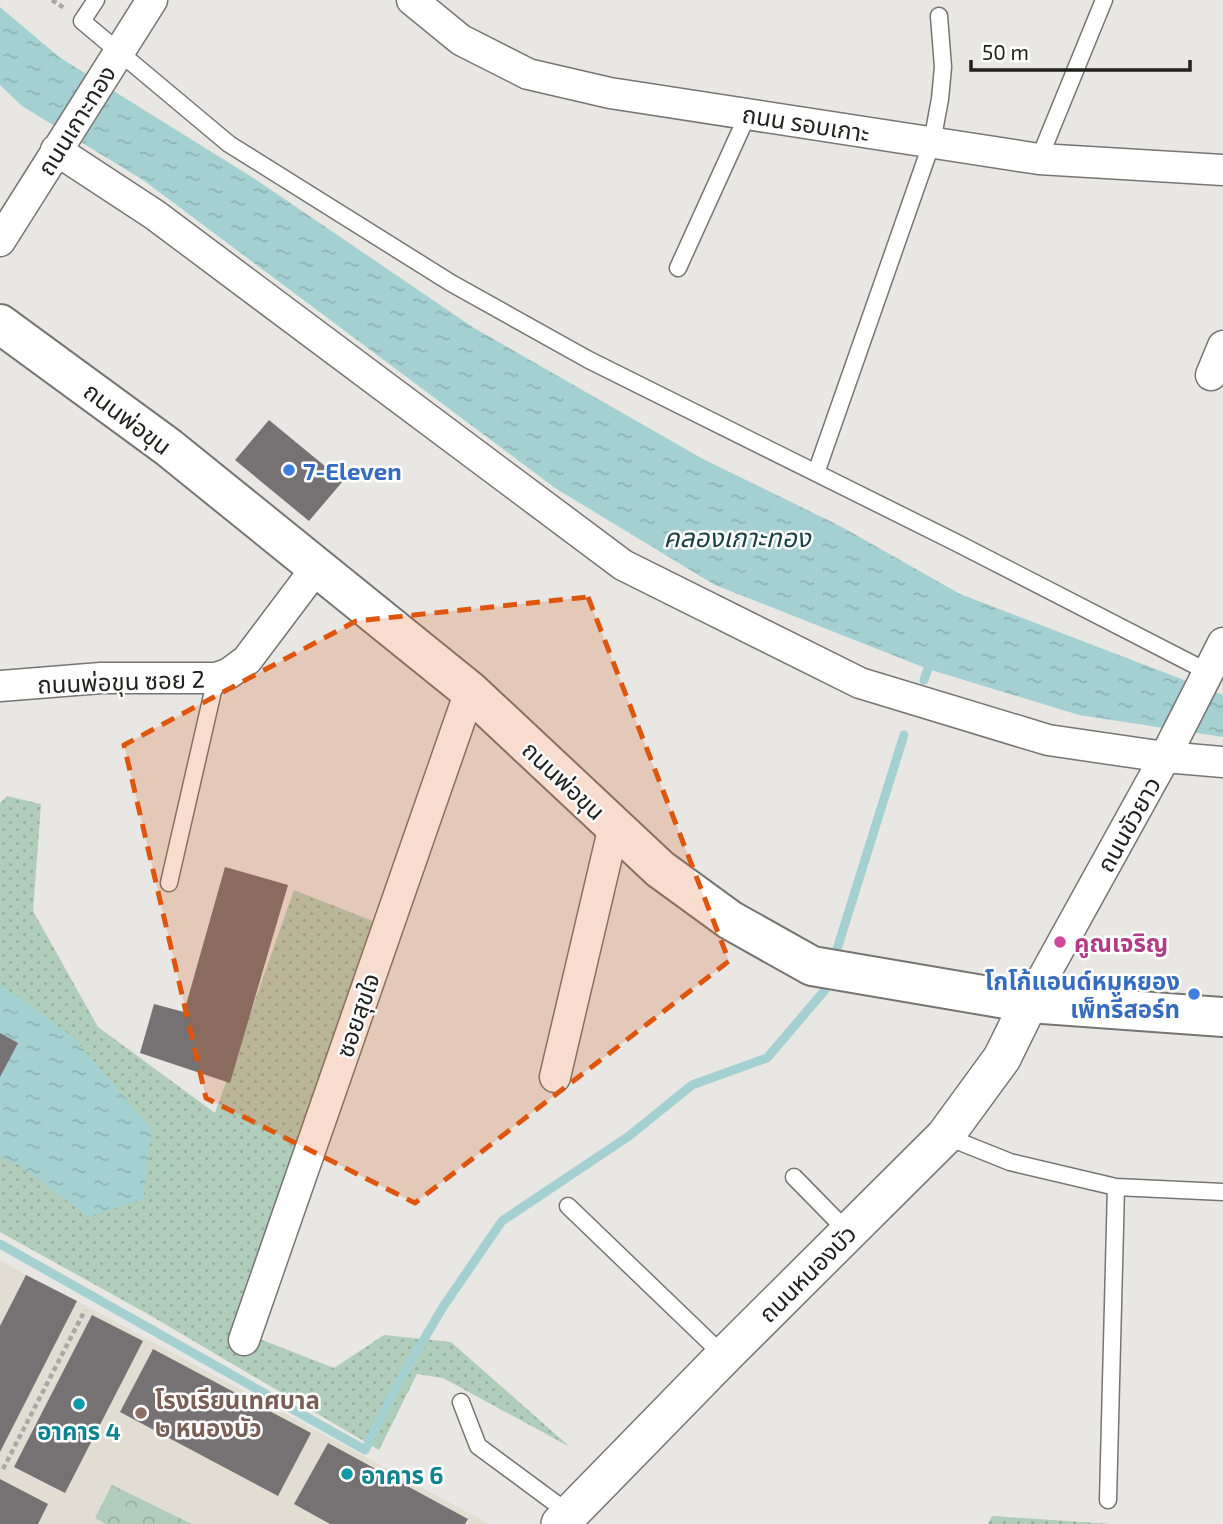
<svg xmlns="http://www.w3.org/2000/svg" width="1223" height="1524" font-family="'Exo 2','Noto Sans Thai',sans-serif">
<defs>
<pattern id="grass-dots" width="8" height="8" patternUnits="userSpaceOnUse" patternTransform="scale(1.75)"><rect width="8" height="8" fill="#b0cdbb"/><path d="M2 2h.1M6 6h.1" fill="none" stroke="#97b0a0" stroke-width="1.8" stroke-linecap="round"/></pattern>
<pattern id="park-crowns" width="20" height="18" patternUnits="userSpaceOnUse" patternTransform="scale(1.75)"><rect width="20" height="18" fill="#b0cdbb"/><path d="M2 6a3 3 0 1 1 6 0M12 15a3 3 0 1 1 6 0" fill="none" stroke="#97b0a0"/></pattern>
<pattern id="water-ripples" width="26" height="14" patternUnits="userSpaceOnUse" patternTransform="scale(1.75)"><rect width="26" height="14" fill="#a4d0d2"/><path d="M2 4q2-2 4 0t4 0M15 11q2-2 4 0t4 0" fill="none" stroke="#8db2b4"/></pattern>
</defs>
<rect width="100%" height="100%" fill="#e8e7e3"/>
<path fill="#e1ddd2" d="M0,1260l26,15 51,26 412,223h-489z"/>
<path fill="url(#grass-dots)" d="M7,796l34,8 -8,107 65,116 117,86 79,-223 81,32 -133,410 92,36 50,-33 67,7 119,105 -127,-69 -26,-4 -38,76 -233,-137 -146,-81v-429z
M992,1516l119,8h-123z"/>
<path fill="url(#park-crowns)" d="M112,1485l80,39h-86l-11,-6z"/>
<path fill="url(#water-ripples)" d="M0,7l59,50 196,122 219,149 229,131 137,67 120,68 263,101v42l-144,-22 -151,-46 -213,-84 -160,-97 -412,-308 -121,-74 -22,-21z
M0,984l74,54 78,91 -9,70 -54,18 -72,-53 -17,-7z"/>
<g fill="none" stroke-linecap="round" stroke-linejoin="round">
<path stroke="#a4d0d2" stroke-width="9" d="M924,680l4,-11
M833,962l71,-227
M0,1244l365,206 35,-70 43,-73 59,-86 127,-85 63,-51 75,-27 58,-68 3,-11"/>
</g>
<path fill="#767274" d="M269,420l74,61 -34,40 -74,-61z
M225,867l63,18 -58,198 -90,-30 14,-49 30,8z
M0,1033l18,10 -18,34z
M26,1275l51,26 -77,151v-126z
M92,1315l51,26 -78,152 -51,-26z
M153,1349l158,84 -33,63 -158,-84z
M328,1443l140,76 -3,5h-135l-36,-20z
M0,1479l48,25 -10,20h-38z"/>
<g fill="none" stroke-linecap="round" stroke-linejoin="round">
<defs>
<path id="service" d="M96,0l-14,21 147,123 222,139 138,77 368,183 251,129
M1039,159l65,-159
M678,268l70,-154
M816,473l116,-331 8,-43 3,-32 -4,-51
M169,883l47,-205
M945,1136l65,26 106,25 107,5
M794,1177l54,55
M568,1206l156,150
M461,1402l17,44 92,68
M1108,1500l8,-313"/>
<path id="minor" d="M412,0l49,40 67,34 82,19 429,66 184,11
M56,150l99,65 468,350 237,118 188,57 117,17 58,5
M0,241l152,-241
M1211,375l12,-29
M0,686l101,-8h115l12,-4 19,-14 70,-93
M1029,1003l136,-246 58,-114
M555,1077l59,-251
M244,1340l226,-649"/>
<path id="tertiary" d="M560,1524l164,-168 221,-220 57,-78 27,-55"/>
<path id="secondary" d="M0,324l168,123 302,244 190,178 70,51 82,46 217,37 194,14"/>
</defs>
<use href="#service" stroke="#767572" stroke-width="19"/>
<use href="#minor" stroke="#767572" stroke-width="33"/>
<use href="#tertiary" stroke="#767572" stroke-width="40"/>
<use href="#secondary" stroke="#767572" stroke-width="42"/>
<path stroke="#a9a8a5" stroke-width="4.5" stroke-dasharray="5 3.5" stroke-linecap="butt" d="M52,0l12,8
M3,1469l82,-159"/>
<use href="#service" stroke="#fff" stroke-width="16"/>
<use href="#minor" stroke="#fff" stroke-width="30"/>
<use href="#tertiary" stroke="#fff" stroke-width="37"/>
<use href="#secondary" stroke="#fff" stroke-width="38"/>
</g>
<path fill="#de560d" fill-opacity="0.2" stroke="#de560d" stroke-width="5" stroke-dasharray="14 9" stroke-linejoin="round" d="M588,597l141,364 -314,242 -209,-105 -82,-353 232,-124z"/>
<g fill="#3f7fe0" stroke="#fff" stroke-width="2.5">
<circle cx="289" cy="470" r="7"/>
<circle cx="1194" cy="994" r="7"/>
</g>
<circle fill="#d1479c" stroke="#fff" stroke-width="2.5" cx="1060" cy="942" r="7"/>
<g fill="#0f9aa8" stroke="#fff" stroke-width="2.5">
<circle cx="79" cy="1404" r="7"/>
<circle cx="347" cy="1474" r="7"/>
</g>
<circle fill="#8d6e63" stroke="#fff" stroke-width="2.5" cx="141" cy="1413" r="7"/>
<g text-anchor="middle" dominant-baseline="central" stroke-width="5" stroke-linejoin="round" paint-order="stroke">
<g font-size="24" fill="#21211f" stroke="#fff">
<text transform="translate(76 120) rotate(-58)">ถนนเกาะทอง</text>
<text transform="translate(806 123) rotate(9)">ถนน รอบเกาะ</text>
<text transform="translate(128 418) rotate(37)">ถนนพ่อขุน</text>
<text transform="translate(121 681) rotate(-2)">ถนนพ่อขุน ซอย 2</text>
<text transform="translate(564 780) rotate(43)">ถนนพ่อขุน</text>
<text transform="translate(1128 824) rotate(-61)">ถนนขัวยาว</text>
<text transform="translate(357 1015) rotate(-71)">ซอยสุขใจ</text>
<text transform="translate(807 1273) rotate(-45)">ถนนหนองบัว</text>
</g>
<g font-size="24" font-weight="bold" fill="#366cbe" stroke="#fff" text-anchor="start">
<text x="303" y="470">7-Eleven</text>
<text x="1180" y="980" text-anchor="end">โกโก้แอนด์หมูหยอง<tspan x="1180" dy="28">เพ็ทรีสอร์ท</tspan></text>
</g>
<g font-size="24" font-weight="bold" fill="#b23c85" stroke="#fff" text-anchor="start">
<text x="1074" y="942">คูณเจริญ</text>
</g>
<g font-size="24" font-weight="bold" fill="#785e54" stroke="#fff" text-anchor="start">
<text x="155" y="1399">โรงเรียนเทศบาล<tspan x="155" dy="28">๒ หนองบัว</tspan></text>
</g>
<g font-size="24" font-weight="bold" fill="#0d838f" stroke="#fff">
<text x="79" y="1430">อาคาร 4</text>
<text x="361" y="1474" text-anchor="start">อาคาร 6</text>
</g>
<g font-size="26" font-style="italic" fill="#174142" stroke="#fff">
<text x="737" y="536">คลองเกาะทอง</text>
</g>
</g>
<path d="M971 60v10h219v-10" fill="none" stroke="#21211f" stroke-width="3.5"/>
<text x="982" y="60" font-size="21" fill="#21211f" stroke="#ffffff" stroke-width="5" paint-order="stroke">50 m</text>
</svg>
